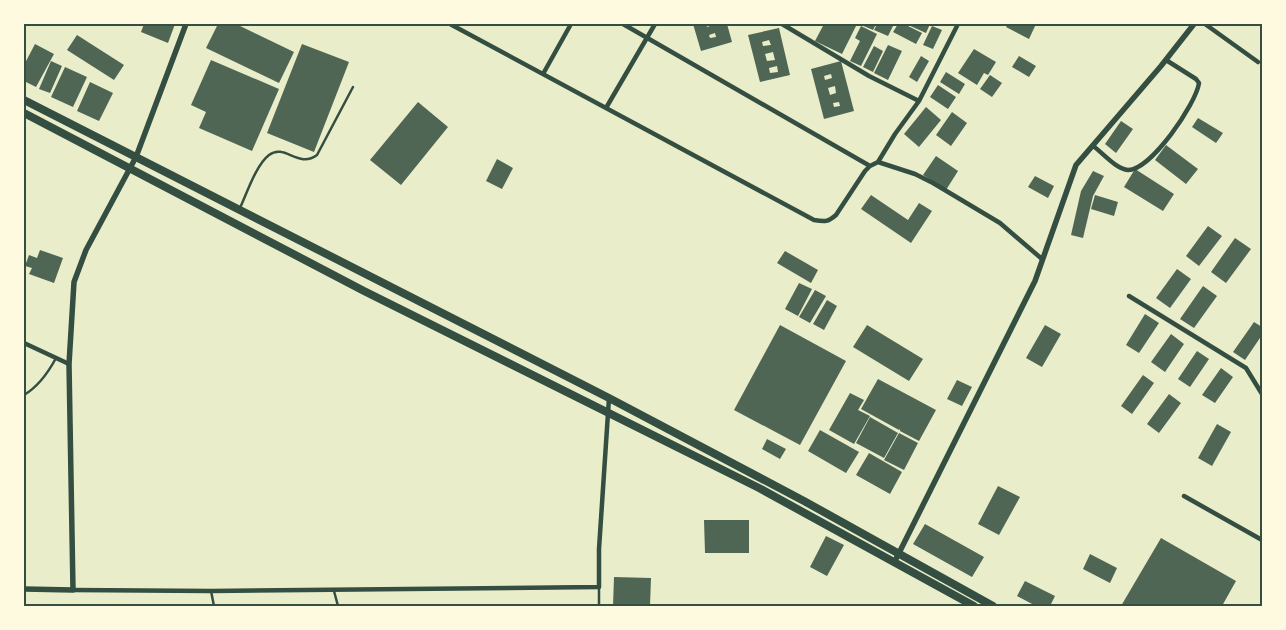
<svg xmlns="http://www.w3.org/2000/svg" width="1286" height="630" font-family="'Playfair Display',serif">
<rect width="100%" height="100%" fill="#e9edc9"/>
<path fill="#4f6655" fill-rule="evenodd" d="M144,24h31l-7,19 -27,-11z
M218,24h18l58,28 -15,31 -73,-35z
M693,24h13l1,3 6,-2v-1h14l5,18 -31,9zM715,33l1,4 -6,1 -1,-3z
M824,24h27l5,2 -14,28 -27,-13z
M859,24h17l-3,6z
M877,24h17l-6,12 -14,-6z
M898,24h6l18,9 -6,11 -23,-12z
M906,24h24l-4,9z
M1008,24h28l-7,15 -23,-12z
M861,26l16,8 -16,32 -11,-5 10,-20 -5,-3z
M932,26l10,4 -9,19 -10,-4z
M779,28l11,47 -30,7 -12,-47zM769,40l2,5 -8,1 -1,-4zM773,52l2,8 -8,1 -2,-7zM777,66l1,6 -8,1 -1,-5z
M77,35l47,30 -10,15 -47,-30z
M35,44l19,10 -18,33 -12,-6v-16z
M302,44l47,18 -35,90 -47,-19z
M888,45l14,6 -14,29 -14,-7z
M874,46l9,5 -10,21 -10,-5z
M974,49l22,13 -8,13 -4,-2 -7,12 -19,-12z
M921,56l8,5 -12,21 -8,-5z
M1019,56l17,10 -7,11 -17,-10z
M211,60l68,29 -27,62 -53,-23 7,-16 -15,-7z
M51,61l11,5 -12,27 -11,-4z
M841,61l13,50 -30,8 -13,-50zM831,74l1,4 -7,2 -1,-4zM835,86l1,7 -6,2 -2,-7zM839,102l1,4 -6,1 -1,-4z
M65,67l22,10 -14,30 -22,-10z
M946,72l19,12 -6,10 -19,-12z
M990,75l12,8 -10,14 -12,-8z
M90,82l23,11 -14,28 -22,-10z
M938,85l18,12 -8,12 -18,-12z
M418,102l30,25 -47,58 -31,-25z
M926,107l15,13 -22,27 -15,-13z
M952,112l15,11 -16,23 -15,-11z
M1198,118l25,15 -7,10 -24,-16z
M1121,121l12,8 -17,24 -11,-9z
M1166,145l32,24 -12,15 -31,-24z
M936,156l22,15 -12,19 -23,-15z
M497,159l16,9 -11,21 -16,-8z
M1135,169l39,25 -11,17 -39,-24z
M1093,171l11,5 -11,20 -10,42 -12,-3 10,-44z
M1035,176l19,10 -6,12 -20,-11z
M871,195l37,25 11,-17 13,8 -21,32 -50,-34z
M1095,195l23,7 -4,14 -23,-7z
M1208,226l14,10 -23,30 -13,-10z
M1235,238l16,11 -25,34 -15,-11z
M40,250l23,8 -9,25 -25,-9 3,-6 -7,-2 4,-11 8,3z
M785,251l33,19 -7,13 -34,-20z
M1177,269l14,10 -21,29 -14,-10z
M799,283l13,6 -14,27 -13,-7z
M1203,286l14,10 -23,32 -14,-9z
M815,290l11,6 -16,27 -11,-6z
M827,300l10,6 -13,24 -11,-6z
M1145,314l14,9 -20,30 -13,-8z
M1254,322l8,5v8l-17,25 -12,-8z
M780,325l66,36 -46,84 -66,-35z
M867,325l56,34 -14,22 -56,-34z
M1045,325l16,9 -19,33 -16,-9z
M1171,334l13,10 -19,28 -14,-10z
M1197,351l12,8 -19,28 -12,-8z
M1221,368l12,9 -18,26 -13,-8z
M1143,375l11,8 -22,31 -11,-8z
M878,379l58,31 -17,31 -19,-10v-2l-1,1 -38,-21z
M957,380l15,7 -10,19 -15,-7z
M850,393l14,7 -6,10 12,6 -16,28 -25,-14z
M1169,394l12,9 -22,30 -12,-9z
M870,417l28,16 -14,25 -28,-15z
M1217,424l14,8 -19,34 -14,-8z
M820,430l39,22 -13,21 -38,-22z
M899,433l19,10 -14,27 -20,-10z
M767,439l19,10 -6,10 -18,-10z
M869,453l33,19 -12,22 -34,-19z
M998,486l22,11 -21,38 -21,-11z
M704,520h45v33h-44z
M925,524l59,33 -12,20 -59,-33z
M826,536l18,9 -17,31 -17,-9z
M1161,538l75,43 -14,25h-101z
M1090,554l27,14 -7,15 -27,-14z
M614,577l37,1 -1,28h-37z
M1025,581l30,15 -5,10h-14l-19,-10z"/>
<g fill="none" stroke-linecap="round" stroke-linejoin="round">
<path stroke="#344e41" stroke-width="2.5" d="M240,208c7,-15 16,-43 29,-53 16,-12 29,14 48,0l36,-68
M24,395c15,-9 24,-22 32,-37
M211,591l3,15
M334,591l4,15
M599,606v-18"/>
<path stroke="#344e41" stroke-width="4.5" d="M450,24l364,196c11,2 14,2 22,-5l29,-44 5,-5 8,-4 37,12 18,9 67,40 42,36
M623,24l247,142
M782,24l87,52 50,25
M1205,24l53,38
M543,74l28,-50
M606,108l49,-84
M1093,146c10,7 23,23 35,24 23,0 68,-66 71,-87l-3,-4 -30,-19
M878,162l17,-28 24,-33 39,-77
M1129,296l117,72 16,26
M24,343l45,21
M1184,496l78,44
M73,590l138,1 388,-4v-38l10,-151"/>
<path stroke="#344e41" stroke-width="5.5" d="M895,561l140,-280 41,-116 85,-99 33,-42
M24,589l49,1 -4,-226 5,-82 12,-32 50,-93 50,-133"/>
<path stroke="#344e41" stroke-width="8" d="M24,100l585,298 195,103 189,105
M24,113l340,178 395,197 215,118"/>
</g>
<rect width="1286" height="630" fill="none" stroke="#fefae0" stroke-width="50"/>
<rect x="25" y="25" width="1236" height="580" fill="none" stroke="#344e41" stroke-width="2"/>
</svg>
